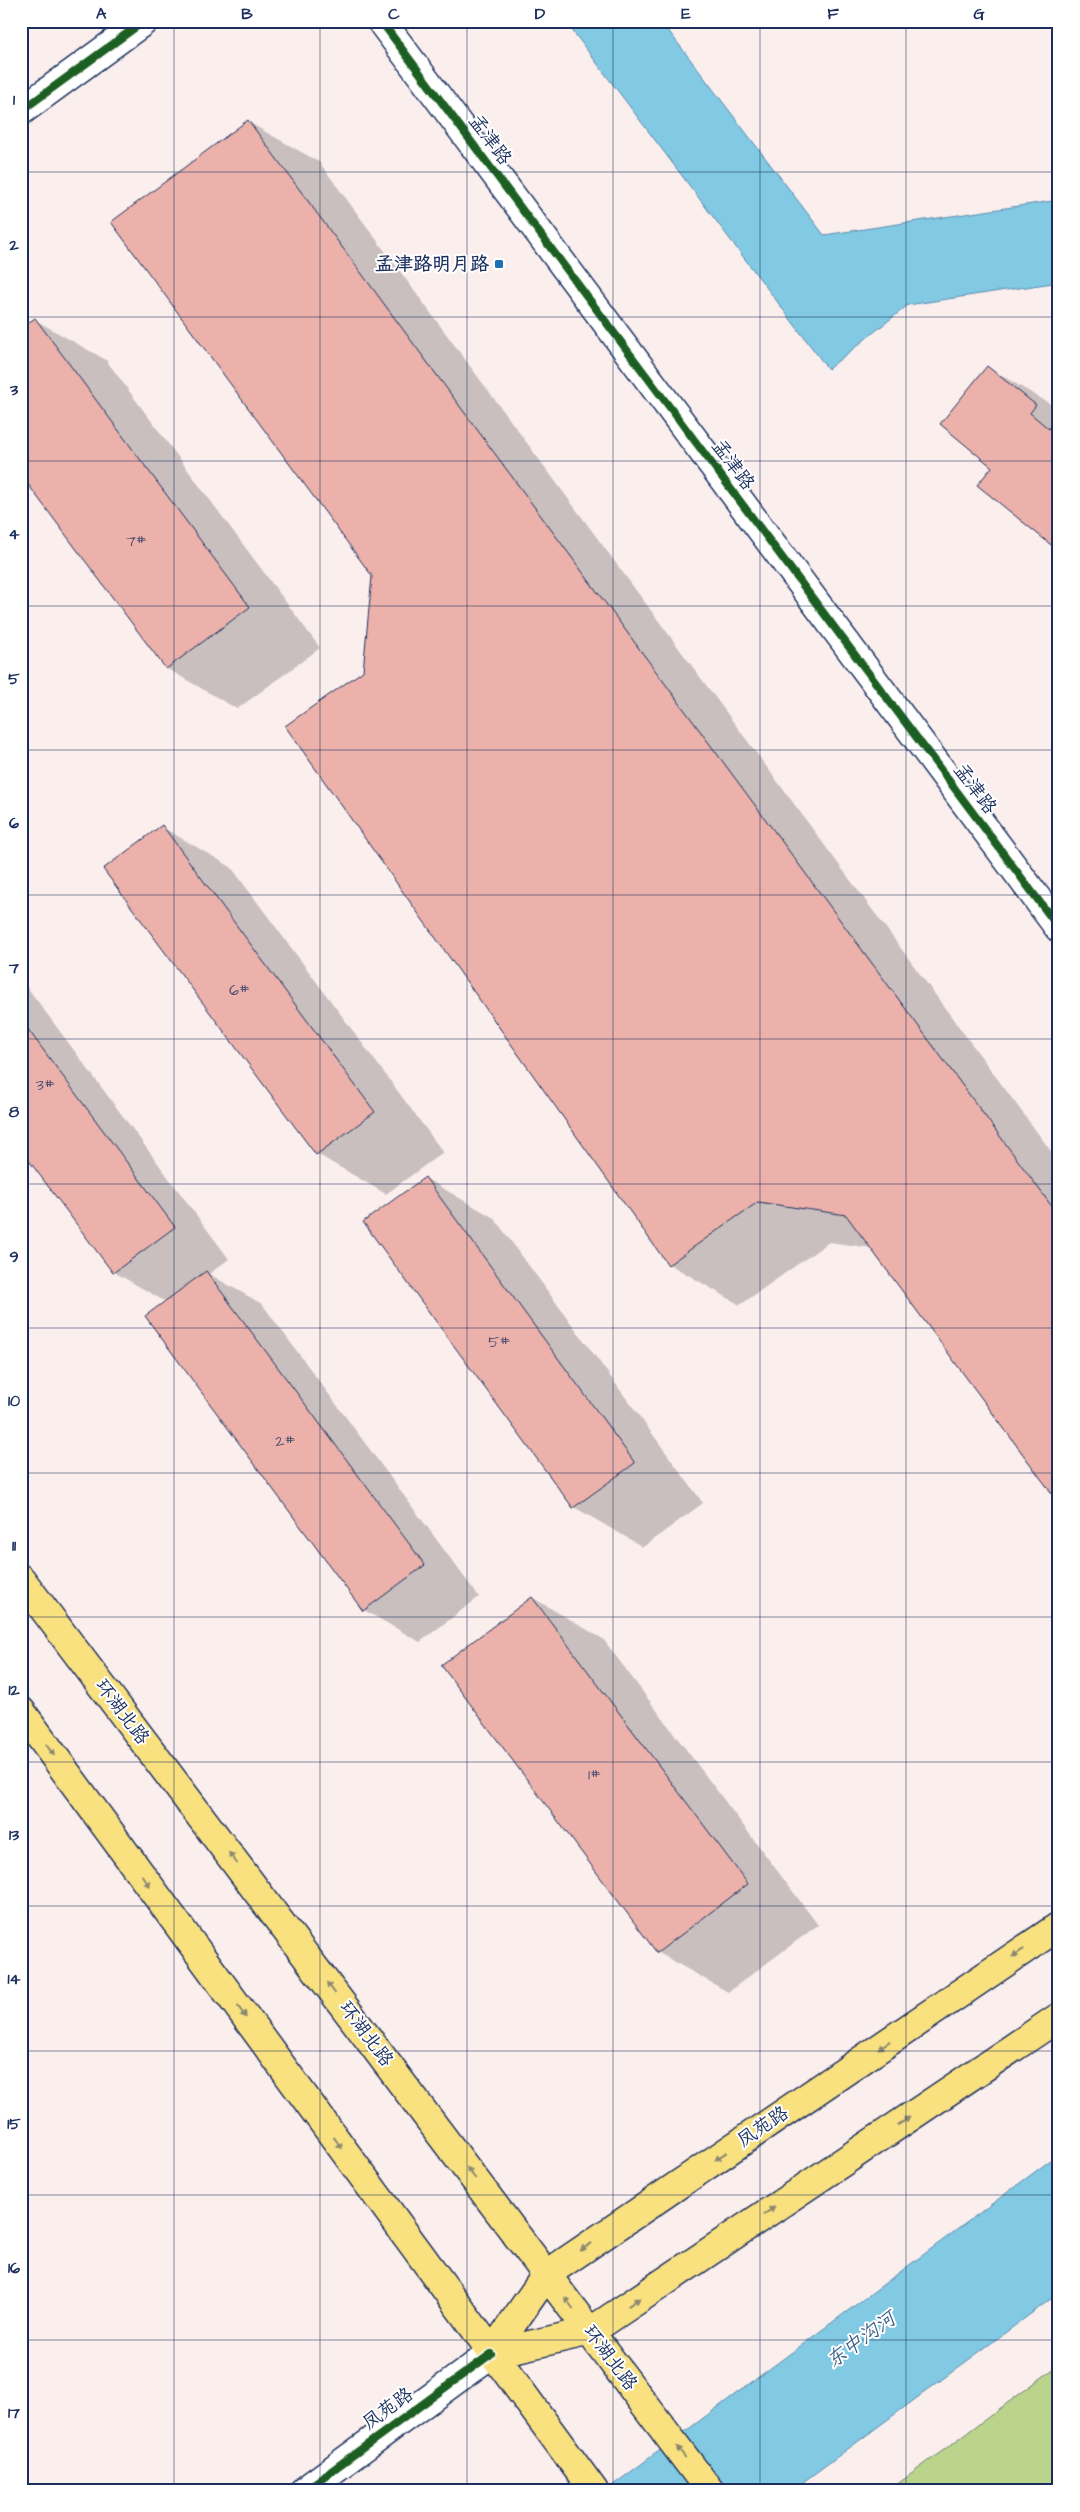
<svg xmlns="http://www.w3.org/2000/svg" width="1080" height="2512" font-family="'Architects Daughter','LXGW WenKai TC',sans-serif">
<rect width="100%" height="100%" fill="#fbefee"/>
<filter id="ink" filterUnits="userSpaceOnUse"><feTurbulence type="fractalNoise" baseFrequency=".02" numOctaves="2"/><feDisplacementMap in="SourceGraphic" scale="10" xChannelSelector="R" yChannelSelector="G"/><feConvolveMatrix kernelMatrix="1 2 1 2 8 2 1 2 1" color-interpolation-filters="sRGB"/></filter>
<g filter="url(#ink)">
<path fill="#bad48c" stroke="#6a8275" d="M1059,2365v126h-171z"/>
<path fill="#82c9e3" stroke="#598bae" d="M565,21h96l163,214 235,-35v82l-151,23 -80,64z
M1059,2154v139l-268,198h-186z"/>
<path fill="#0003" d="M248,122l71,40 740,1000v339l-187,-253 -43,-6 -89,63 -71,-41 -305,-593 10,-95z
M35,320l71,40 214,288 -83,61 -71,-41z
M987,367l72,42v139l-65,-82z
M162,827l69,40 212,285 -57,42 -69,-40 -212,-285z
M21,848l9,12 -9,6z
M21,979l208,280 -20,15 53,30 217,293 -59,45 -56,-32 -198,-308 -52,-30 -93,-124z
M425,1178l69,40 209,285 -60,44 -69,-40z
M533,1598l70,41 215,286 -90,67 -71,-40z"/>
<path fill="#ebb1aa" stroke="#1b2f5e" d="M248,120l811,1096v287l-213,-288 -88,-13 -90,63 -383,-539 78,-55 9,-95 -261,-354z
M35,318l215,289 -84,62 -145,-194v-147z
M987,366l49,39 -6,8 19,16 7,-9 3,2v122l-4,4 -78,-63 15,-18 -52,-43z
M162,825l213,287 -59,43 -213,-286z
M21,1020l154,207 -62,46 -92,-123z
M425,1177l210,286 -62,45 -210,-286z
M206,1271l219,294 -62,46 -218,-295z
M532,1597l216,287 -91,69 -216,-288z"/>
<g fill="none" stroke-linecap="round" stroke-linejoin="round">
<defs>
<path id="secondary" d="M381,21l678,907
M21,111l123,-90
M304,2491l187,-137"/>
<path id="primary" d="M21,1579l689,912
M21,1711l573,780
M491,2354l56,-80 512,-348
M491,2354l100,-23 468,-314"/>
</defs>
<use href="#secondary" stroke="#1b2f5e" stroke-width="31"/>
<use href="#primary" stroke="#1b2f5e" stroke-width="31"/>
<use href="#secondary" stroke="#fff" stroke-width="28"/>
<use href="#primary" stroke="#fae180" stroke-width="28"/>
<defs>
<path id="cycleway" d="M381,21l678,907
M21,111l123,-90
M304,2491l187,-137"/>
</defs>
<use href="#cycleway" stroke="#fff" stroke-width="11"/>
<use href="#cycleway" stroke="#1b5e20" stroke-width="8"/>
</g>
<defs><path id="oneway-solid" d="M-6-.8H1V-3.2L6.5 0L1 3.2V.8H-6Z" transform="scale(1.25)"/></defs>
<g fill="#8a886f">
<use href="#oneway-solid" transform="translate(50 1750) rotate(54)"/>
<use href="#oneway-solid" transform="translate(233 1858) rotate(-127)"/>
<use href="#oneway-solid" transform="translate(146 1881) rotate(54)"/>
<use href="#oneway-solid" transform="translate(1018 1953) rotate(146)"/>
<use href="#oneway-solid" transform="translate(331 1988) rotate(-127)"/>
<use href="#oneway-solid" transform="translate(242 2012) rotate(54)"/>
<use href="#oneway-solid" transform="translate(884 2045) rotate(146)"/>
<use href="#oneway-solid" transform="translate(904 2121) rotate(-34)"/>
<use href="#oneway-solid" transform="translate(338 2143) rotate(54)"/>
<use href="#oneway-solid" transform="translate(721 2156) rotate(146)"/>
<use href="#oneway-solid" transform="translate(471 2173) rotate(-127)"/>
<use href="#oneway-solid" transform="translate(769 2211) rotate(-34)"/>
<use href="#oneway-solid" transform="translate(586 2247) rotate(146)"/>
<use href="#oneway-solid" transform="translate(634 2302) rotate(-34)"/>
<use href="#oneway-solid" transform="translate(569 2303) rotate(-127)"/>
<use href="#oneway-solid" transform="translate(681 2452) rotate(-127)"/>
</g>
</g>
<path fill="none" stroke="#1b2f5e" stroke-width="1" stroke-opacity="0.55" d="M174,21v2470M320,21v2470M467,21v2470M613,21v2470M760,21v2470M906,21v2470M21,172h1038M21,317h1038M21,461h1038M21,606h1038M21,750h1038M21,895h1038M21,1039h1038M21,1184h1038M21,1328h1038M21,1473h1038M21,1617h1038M21,1762h1038M21,1906h1038M21,2051h1038M21,2195h1038M21,2340h1038"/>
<rect fill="#1f6fb2" stroke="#fff" stroke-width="2" x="494" y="259" width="10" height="10" rx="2.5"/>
<g text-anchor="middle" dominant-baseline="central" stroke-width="4" stroke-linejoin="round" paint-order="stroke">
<g font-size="16" fill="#4f5071">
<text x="136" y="541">7#</text>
<text x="239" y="990">6#</text>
<text x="45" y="1085">3#</text>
<text x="499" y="1342">5#</text>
<text x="285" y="1441">2#</text>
<text x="594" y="1775">1#</text>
</g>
<g font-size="19" fill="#1b2f5e" stroke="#fff">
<text transform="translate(490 140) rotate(53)">孟津路</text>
<text transform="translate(733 465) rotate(53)">孟津路</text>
<text transform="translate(975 789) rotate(53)">孟津路</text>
<text transform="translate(122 1712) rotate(53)">环湖北路</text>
<text transform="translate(366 2034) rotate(53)">环湖北路</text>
<text transform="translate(763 2127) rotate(-34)">凤苑路</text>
<text transform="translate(610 2358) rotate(53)">环湖北路</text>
<text transform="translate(388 2409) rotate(-36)">凤苑路</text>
</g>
<g font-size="19" font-weight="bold" fill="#1b2f5e" stroke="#fff" text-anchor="end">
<text x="489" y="264">孟津路明月路</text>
</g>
<g font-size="20" font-style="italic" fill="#3a5d86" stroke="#fff">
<text transform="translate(861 2340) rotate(-36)">东中沟河</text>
</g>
</g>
<rect width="1080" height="2512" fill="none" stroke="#fff" stroke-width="55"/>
<rect x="28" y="28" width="1024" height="2456" fill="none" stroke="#1b2f5e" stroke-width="2"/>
<g font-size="16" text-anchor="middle" font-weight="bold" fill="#1b2f5e">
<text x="101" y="19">A</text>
<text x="247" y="19">B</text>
<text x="394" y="19">C</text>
<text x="540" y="19">D</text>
<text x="686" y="19">E</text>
<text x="833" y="19">F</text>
<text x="979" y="19">G</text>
<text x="14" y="105">1</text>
<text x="14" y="250">2</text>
<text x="14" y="395">3</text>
<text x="14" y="539">4</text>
<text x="14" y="684">5</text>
<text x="14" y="828">6</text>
<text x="14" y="973">7</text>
<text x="14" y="1117">8</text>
<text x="14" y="1262">9</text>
<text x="14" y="1406">10</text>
<text x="14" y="1551">11</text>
<text x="14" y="1695">12</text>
<text x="14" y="1840">13</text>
<text x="14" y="1984">14</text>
<text x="14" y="2129">15</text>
<text x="14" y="2273">16</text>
<text x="14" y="2418">17</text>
</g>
</svg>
